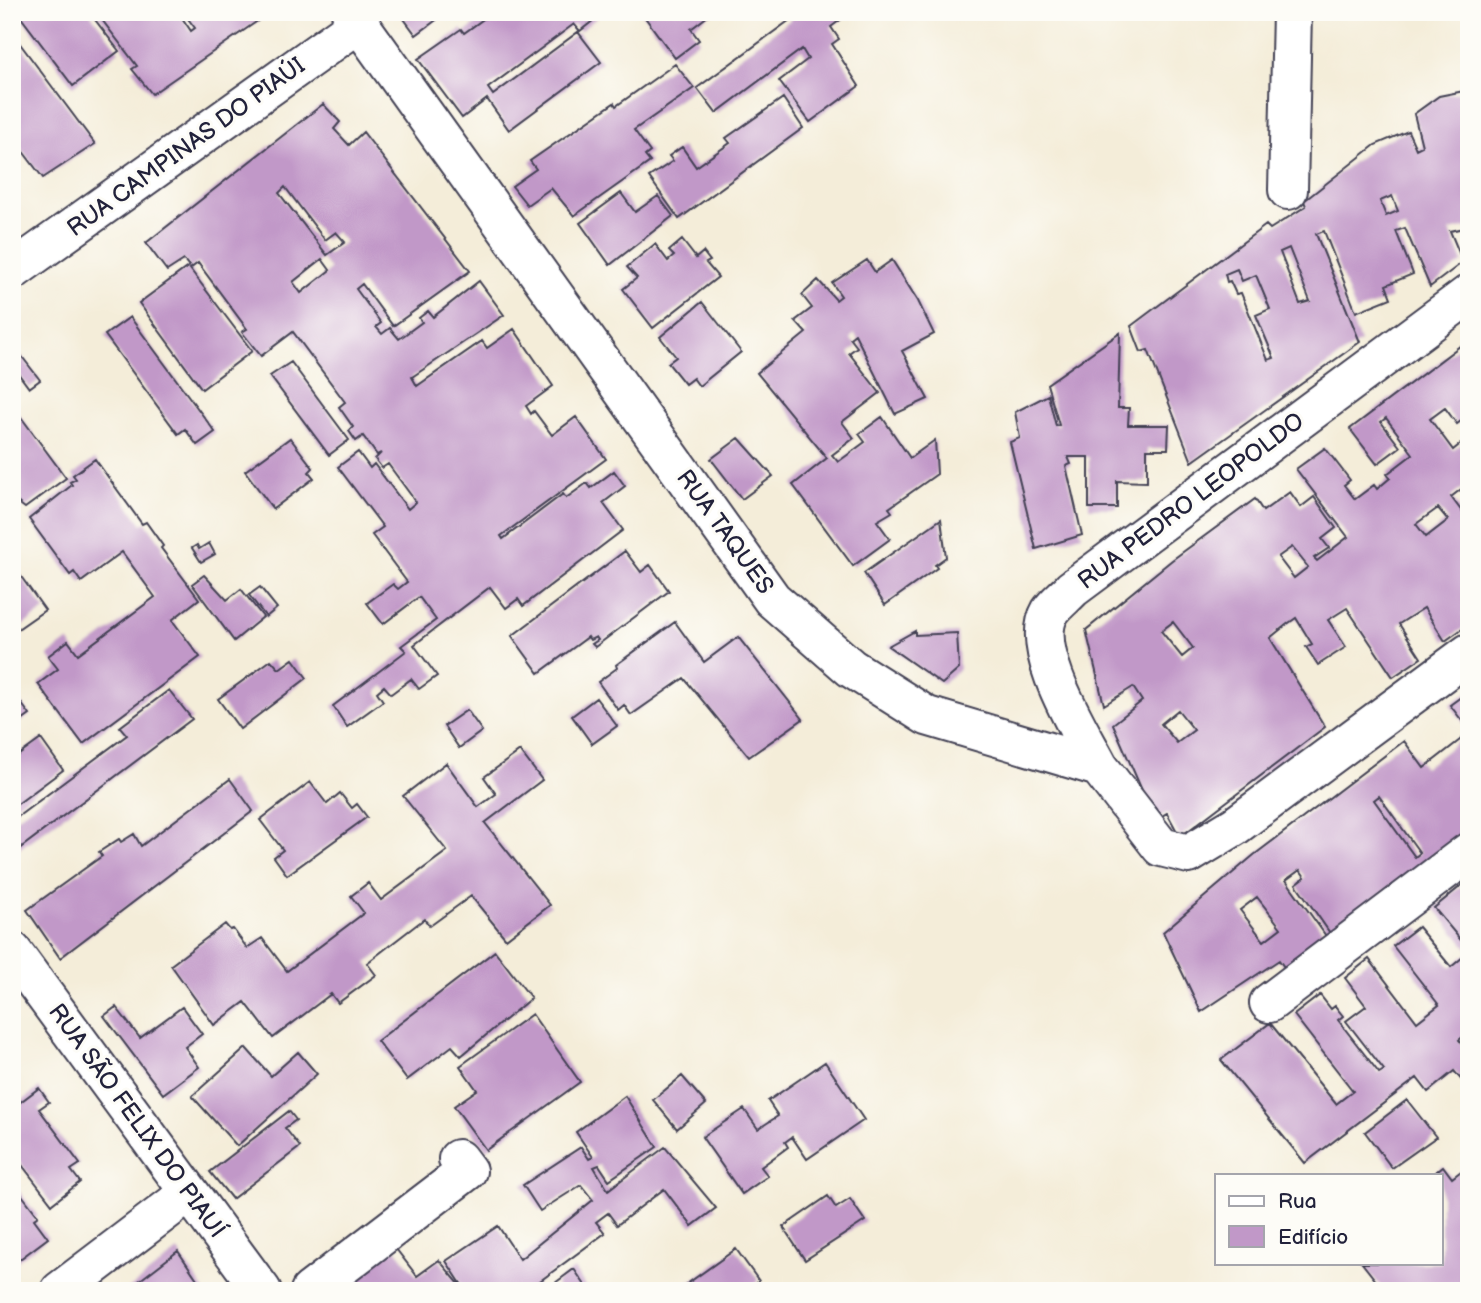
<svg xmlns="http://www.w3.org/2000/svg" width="1481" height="1303" font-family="'Balsamiq Sans',sans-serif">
<rect width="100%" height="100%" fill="#fdfcf7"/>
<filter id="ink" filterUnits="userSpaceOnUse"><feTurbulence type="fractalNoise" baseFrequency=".0143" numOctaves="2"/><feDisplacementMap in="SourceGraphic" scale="14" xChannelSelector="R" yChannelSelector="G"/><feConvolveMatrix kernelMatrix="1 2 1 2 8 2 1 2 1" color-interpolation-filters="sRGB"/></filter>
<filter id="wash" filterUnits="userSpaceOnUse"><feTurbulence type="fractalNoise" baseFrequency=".00686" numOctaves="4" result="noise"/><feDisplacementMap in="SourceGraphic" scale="28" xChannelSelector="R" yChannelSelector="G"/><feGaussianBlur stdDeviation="1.57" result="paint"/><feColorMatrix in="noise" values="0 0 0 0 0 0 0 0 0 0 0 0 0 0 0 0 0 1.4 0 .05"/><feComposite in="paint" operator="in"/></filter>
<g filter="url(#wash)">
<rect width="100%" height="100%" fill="#f4edd9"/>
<g id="blocks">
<path fill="#c198c8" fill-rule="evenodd" d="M17,12h72l30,39 -46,35z
M96,12h82l13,19 4,-3 -12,-16h71l5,8 -107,74 -20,-25 5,-3z
M399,12h48l-31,23z
M493,12h111l-24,19 -6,-7 -86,64 5,7 85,-63 23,30 -92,68 -22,-31 -25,19 -44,-59 43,-30 3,4z
M641,12h72l-22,17 8,11 -24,18z
M801,12h50l-20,15 8,12 -7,5 27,42 -49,36 -31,-41 29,-22 -6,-10 -86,64 -19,-25z
M12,33l83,111 -52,34 -31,-41z
M675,64l19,24 -60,42 16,22 -5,4 5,6 -76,54 -23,-28 -24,17 -15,-19 24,-17 -6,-8 84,-58 2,3z
M1469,90v137l-19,4 13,31 -33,25 -25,-59 -9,3 17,43 -27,11 5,13 -35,14 -32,-81 -8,3 44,108 -168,120 -44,-112 -7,2 -10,-26 135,-101 4,4 36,-23 -2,-5 71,-56 33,-14 8,18 6,-3 -8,-32 25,-18zM1392,196l6,15 -12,5 -6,-15zM1289,248l21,53 -10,3 -20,-52zM1237,269l5,12 14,-6 14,34 -14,6 18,43 -6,2 -27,-67 -5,1 -6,-13 -3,1 -2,-8z
M783,98l20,30 -124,91 -30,-42 24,-16 -4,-5 13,-9 14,20 34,-24 -4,-5z
M323,104l17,18 -6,7 15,16 14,-13 107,139 -77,55 -31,-42 -6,5 25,34 -5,4 6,7 8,-6 9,11 23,-17 -3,-4 9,-7 5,6 46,-36 25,34 -92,62 5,9 65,-45 5,7 27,-19 39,57 -27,20 5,8 3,-3 18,24 24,-18 30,42 -105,77 2,3 60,-45 3,4 21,-15 4,5 23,-17 11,15 -22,17 20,27 -100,76 -5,-7 -12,9 -16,-21 -76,58 23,31 -18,13 -8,-10 -20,15 -7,-8 -7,6 6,9 -36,26 -14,-21 73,-55 -5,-5 35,-26 -17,-23 -36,27 -16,-21 26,-19 5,5 9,-7 -35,-47 11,-8 -45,-60 20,-15 12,16 4,-4 34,45 8,-7 -28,-38 -6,4 -7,-9 6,-6 -4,2 -14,-19 -7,5 -7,-10 4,-4 -14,-20 6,-5 -52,-70 -32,24 -19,-24 5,-3 -49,-66 -8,6 62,82 -50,38 -63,-86 50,-37 -5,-6 -17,11 -21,-28zM285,187l40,53 11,-8 9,10 -18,13 -48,-62zM322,259l8,11 -29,23 -8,-11z
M621,193l14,19 23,-16 15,20 -63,49 -30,-42z
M682,240l14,18 7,-6 7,9 -4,2 12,14 -65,51 -30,-39 14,-11 -10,-11 28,-23 13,17 6,-5 -5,-5z
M867,260l8,12 17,-12 26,41 16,33 -32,17 26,48 -33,15 -40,-80 -5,4 7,9 -8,6 31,40 -38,29 12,16 -22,17 6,7 27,-20 -6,-8 23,-17 28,41 25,-18 2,34 -48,34 3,4 -15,9 13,18 -37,27 -60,-81 34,-27 -70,-85 49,-40 -11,-12 17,-13 -10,-13 16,-15 18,20 5,-4 -9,-13z
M702,302l39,50 -42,34 -6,-8 -8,6 -17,-21 8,-6 -16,-20z
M130,317l85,115 -18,13 -12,-16 -7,5 -73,-99z
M1120,333l-2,75h11l-1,17h41l-1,24h-21v33l-30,-1v27h-28v-51h-21l3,7 -5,2 16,69 -46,14 -26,-107 10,-4 -5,-26 33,-17 8,31 3,-1 -12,-41z
M1460,346l9,11v63l-3,-3 -9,7 -12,-16 -15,11 23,31 16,-13v46l-18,14 18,24v89l-7,4 7,10 -24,17 -21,-33 -25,16 22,34 -28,19 -46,-69 -19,12 18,27 -28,18 -12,-18 6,-3 -16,-26 -10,7 -16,13 55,89 -145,110 -13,-24 -12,7 -42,-96 29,-23 -9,-14 -29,18 -18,-75 86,-70 83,-61 8,12 27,-19 11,15 13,-10 22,31 -14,11 7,9 -15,10 3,3 31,-24 -52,-68 29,-21 25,32 -6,5 11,14 19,-14 3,4 13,-11 -3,-4 26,-20 -27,-36 -5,4 19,25 -23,17 -27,-35zM1438,508l10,12 -22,17 -10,-13zM1292,547l16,20 -14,11 -16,-21zM1173,622l20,26 -11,9 -21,-26zM1178,710l16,20 -17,13 -16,-19z
M20,354l20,26 -11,8 -17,-23v-5z
M291,362l58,78 -20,15 -59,-79z
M18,413l48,65 -41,30 -13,-10v-81z
M290,438l23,30 -4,4 5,6 -41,31 -28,-38z
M739,438l34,38 -31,23 -31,-40z
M95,459l47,65 4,-2 17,24 -2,2 38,51 -27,21 28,37 -117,87 -45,-60 20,-15 -10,-13 20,-15 10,13 77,-57 -33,-45 -41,30 -7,-10 -4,3 -41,-56 43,-34 -2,-3 6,-3 -3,-4z
M941,519l5,38 -11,8 2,3 -52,37 -21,-32z
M209,543l6,11 -14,8 -9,-14 5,-3 2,4z
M625,551l16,21 9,-7 19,26 -74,56 -3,-3 6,-4 -2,-3 -6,3 -2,-3 -49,36 -27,-37z
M12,564l33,46 -33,23z
M204,575l23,25 14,-11 22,28 -29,24 -42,-57z
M260,587l17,21 -11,9 -17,-22z
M675,622l29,40 34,-25 65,82 -54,38 -65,-79 -53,37 -7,-10 -6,5 -20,-28 19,-14 -1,-3z
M915,631v4l42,-2 2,36 -17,15 -54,-38z
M293,659l14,19 -67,51 -22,-30 53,-39 8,9z
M12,683l5,5 -4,4 17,23 -18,13z
M169,690l23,29 -173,130 -7,-9v-19l115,-86 -7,-8z
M1469,691v39l-19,-25z
M596,698l21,28 -25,18 -20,-28z
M467,710l15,21 -23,17 -15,-22z
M1469,733v95l-139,105 -34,-49 9,-7 -5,-7 -14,10 40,56 -42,31 -5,-7 -78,52 -38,-80 91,-77 150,-114 20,27zM1379,796l41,57 -5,4 -41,-57zM1257,897l24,31 -17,13 -24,-31z
M41,739l22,31 -51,38v-48z
M520,751l22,29 -57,43 65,82 -44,34 -35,-43 -41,30 -6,-7 -57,44 9,12 -38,28 -7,-9 -58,44 -28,-36 -31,23 -43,-60 54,-41 5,6 3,-1 14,19 15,-10 25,33 77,-58 -13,-17 17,-13 13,17 66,-49 -44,-55 43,-33 32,44 18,-13 -12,-17z
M230,779l23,32 -193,147 -33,-48 75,-54 -3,-4 20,-13 2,3 13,-8 7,12z
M310,782l17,22 13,-11 12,15 5,-4 10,13 -80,58 -13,-18 9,-7 -23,-30z
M1469,872v78l-35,-42 33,-27 -4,-5z
M1418,927l33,40 18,-15v80l-10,8 10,12v37l-15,-18 -26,21 -11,-14 -112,85 -84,-103 49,-37 66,81 17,-13 -59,-76 26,-20 11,14 4,-3 8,10 -5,4 41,53 5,-3 -38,-49 20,-15 -21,-28 24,-19 48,63 22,-17 -46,-59z
M495,951l36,47 -70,58 -9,-10 -45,34 -30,-39z
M116,1007l24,31 42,-31 20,27 -17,13 14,20 -36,27 -59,-78z
M532,1014l48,68 -94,68 -32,-44 23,-16 -17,-24z
M246,1048l25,28 27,-24 19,22 -80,72 -45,-50z
M825,1062l39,58 -57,39 -15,-22 -7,5 3,5 -27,20 7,9 -26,18 -40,-57 42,-28 14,20 20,-13 -10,-15z
M682,1076l24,28 -29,25 -24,-29z
M39,1088l10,14 -10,7 41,55 -9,6 9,12 -28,22 -40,-52v-58l7,9z
M625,1096l32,51 -48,33 -10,-15 -5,2 14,23 57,-43 51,61 -24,18 -28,-37 -47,36 -9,-12 -12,9 9,11 -69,51 5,7h-75l-20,-30 52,-35 22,33 73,-59 -12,-15 -41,26 -17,-26 58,-38 8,12 4,-2 -17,-25z
M1407,1100l29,37 -44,31 -27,-36z
M289,1111l7,9 -11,8 15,19 -68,52 -22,-27z
M1469,1165v126h-85l-22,-28h79v-88h-9l11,-9 9,12z
M12,1182l26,34 -4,3 14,19 -36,27z
M828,1196l8,12 14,-9 15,22 -60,39 -22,-33z
M393,1245l24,31 22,-16 26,31h-131z
M736,1249l23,32 -14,10h-68z
M178,1251l27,40h-79l22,-17z
M574,1269l15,22h-38l7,-5 -3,-3z"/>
</g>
</g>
<g filter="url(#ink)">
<use href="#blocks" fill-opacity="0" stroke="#424053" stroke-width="2"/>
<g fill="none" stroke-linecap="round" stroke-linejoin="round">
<defs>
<path id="minor" d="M351,12l421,587 79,69 76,48 172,51 62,80 28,7 46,-28 234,-173
M1288,190l4,-178
M12,271l347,-248
M1099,767c-18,-35 -71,-117 -49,-155 5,-8 16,-16 22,-23l397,-295
M12,951l250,340
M1269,1003l200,-151
M60,1291l129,-98
M310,1291l157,-120 -9,-12"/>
</defs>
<use href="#minor" stroke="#424053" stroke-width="42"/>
<use href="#minor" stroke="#fff" stroke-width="38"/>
</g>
</g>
<g text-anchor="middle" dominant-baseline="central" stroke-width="6" stroke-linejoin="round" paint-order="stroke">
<g font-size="24" fill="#22223b" stroke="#fdfcf7">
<text transform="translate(186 147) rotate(-36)">RUA CAMPINAS DO PIAÚI</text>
<text transform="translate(1191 501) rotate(-37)">RUA PEDRO LEOPOLDO</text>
<text transform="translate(725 532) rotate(54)">RUA TAQUES</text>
<text transform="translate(137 1121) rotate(54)">RUA SÃO FELIX DO PIAUÍ</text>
</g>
</g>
<rect width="1481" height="1303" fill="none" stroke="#fdfcf7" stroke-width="42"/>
<rect x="1215" y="1174" width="228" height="91" fill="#fdfcf7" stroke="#a5a5ac" stroke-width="2"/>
<rect x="1229" y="1196" width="35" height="10" fill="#ffffff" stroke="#a5a5ac" stroke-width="2"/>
<text x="1278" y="1208" font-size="21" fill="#22223b">Rua</text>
<rect x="1229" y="1226" width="35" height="21" fill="#c198c8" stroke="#a5a5ac" stroke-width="2"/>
<text x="1278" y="1244" font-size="21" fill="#22223b">Edifício</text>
</svg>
